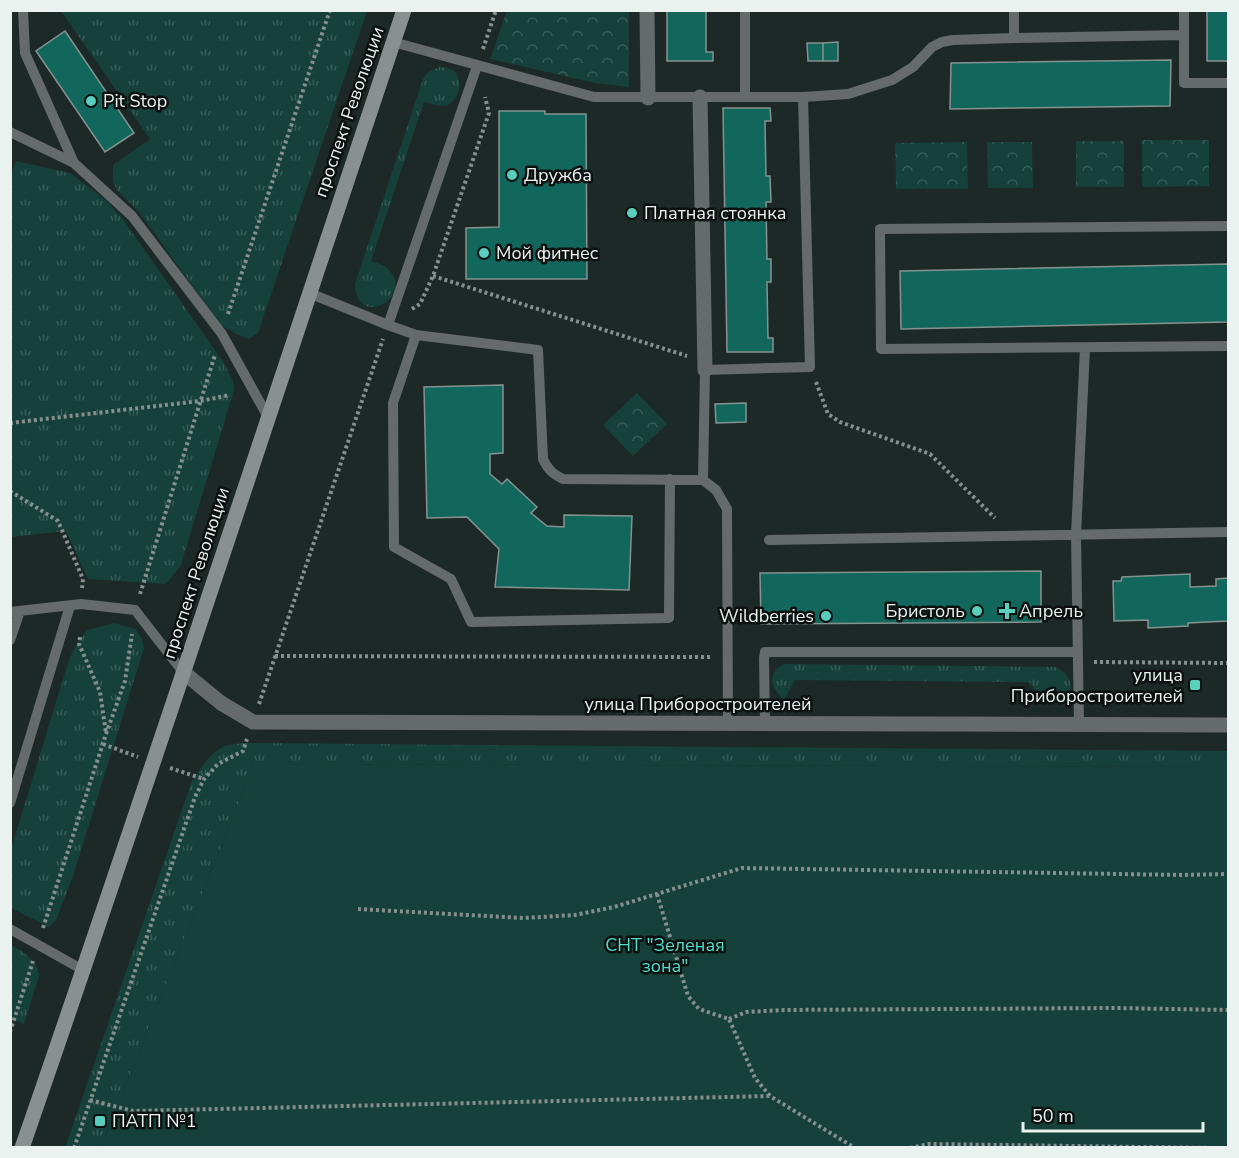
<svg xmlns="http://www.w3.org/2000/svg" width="1239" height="1158" font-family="'Nunito Sans',sans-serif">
<defs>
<pattern id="grass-tufts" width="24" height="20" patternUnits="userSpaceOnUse" patternTransform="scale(1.5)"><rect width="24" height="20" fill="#16403a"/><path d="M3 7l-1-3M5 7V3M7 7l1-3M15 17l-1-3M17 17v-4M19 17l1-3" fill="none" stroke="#385c57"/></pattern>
<pattern id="forest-crowns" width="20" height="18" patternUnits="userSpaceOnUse" patternTransform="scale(1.5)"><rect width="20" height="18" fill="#16403a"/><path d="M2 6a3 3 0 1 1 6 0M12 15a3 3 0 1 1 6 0" fill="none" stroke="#385c57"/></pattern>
</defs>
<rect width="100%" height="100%" fill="#1d2927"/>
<path fill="url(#grass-tufts)" d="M61,11h306l-109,322 -9,6 -13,-5 -15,-9 -82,-113 -22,-22 -4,-9v-16l37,-26z
M440,67c5,0 10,1 14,4 9,9 6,28 -6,34 -7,3 -17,-2 -24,-3l-53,159c6,2 13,4 17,8 28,27 -31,62 -33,15l68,-205 5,-7z
M16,161l54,12 38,29 17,20 99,141 9,18 1,9 -53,175 -15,19 -78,-5 -22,-48 -55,6 -1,-360z
M114,623l21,6 7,10 2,9 -71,228 -17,44 -7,7 -38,-19v-59l58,-189 7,-15 11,-15z
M784,664l271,3c14,5 24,25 6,33 -5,2 -14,0 -19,0l-13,-18 -234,-2 -11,20c-13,-12 -18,-26 0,-36z
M244,743l984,8v16l-974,-3 -153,383 -36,1 127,-367c7,-11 17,-26 29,-33 6,-4 16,-4 23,-5z
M11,945c13,8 26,14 28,31l-15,48 -13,-5z"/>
<path fill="url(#forest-crowns)" d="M507,11h122v76l-34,-4 -105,-24z
M1142,140h67v46l-67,1z
M1076,141h48v46h-48z
M967,142l1,47h-72l-1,-46z
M987,142h45l1,46h-45z
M637,393l30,31 -34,32 -30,-31z"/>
<path fill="#16403a" d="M254,764l974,3v380h-1127z"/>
<path fill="#12675d" stroke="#859390" stroke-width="1.5" d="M667,10h39v42h7v9h-46z
M1207,10h21v51h-21z
M65,31l69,102 -29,19 -69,-101z
M838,42v19h-15v-18z
M807,43h16v18h-15z
M1171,60l-1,46 -220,3 1,-46z
M723,108h47l1,13h-6l1,55h4l1,26h-5l1,57h4v23h-4l1,56h5v14h-46z
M499,111h46v3h41l1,165h-121v-51l33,-1z
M1228,264v58l-327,7 -1,-58z
M503,385v68l-13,1v20l12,10 5,-5 30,28 -6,6 16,13 17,1v-12l68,1 -3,74 -134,-3 4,-38 -32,-32 -40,1 -3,-131z
M746,403v19l-30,1 -1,-19z
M1041,571v51l-280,2 -1,-51z
M1190,574v13l26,-1v-7l12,-1v43l-40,2v3l-40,2v-8l-34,1 -1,-40h8l1,-4z"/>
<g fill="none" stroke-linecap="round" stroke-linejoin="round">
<path stroke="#858f8d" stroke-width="4" stroke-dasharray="3 3" stroke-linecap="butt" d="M483,49l13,-39
M433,276l254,80
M412,309l8,-5 13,-28 56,-163 -4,-16
M228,314l102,-304
M816,382l12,32 12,8 90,32 65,64
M10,423l190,-22 30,-6
M10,491l48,30 25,58 -1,9
M140,594l75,-239
M80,637l-1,7 21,48 6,41
M275,656l438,1
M1094,662l134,1
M259,704l124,-365
M103,744l35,13
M170,768l34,11
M657,894l31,102 11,13 30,10 26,59 15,18 85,52
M358,909l165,9 52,-3 39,-8 128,-39 440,7 46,-1
M43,928l63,-194 19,-53 7,-47
M729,1019l17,-7 38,-2 331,-2 113,2
M10,1032l23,-71
M90,1100l43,11 637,-15
M74,1148l121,-351 9,-18 14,-15 25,-13 4,-12
M910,1148l19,-4 288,4"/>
<path stroke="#656b6a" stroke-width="10" d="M745,10v87
M1184,10v73h44
M1014,38l170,-3
M393,42l201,55h209l45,-3 44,-14 21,-13 19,-20 10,-5 11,-2 61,-2v-28
M10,132l64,31 -49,-110 -2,-43
M74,163l58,53 90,118 46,83
M1228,226l-348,3 1,120 347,-3
M309,293l79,32 28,10 122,15 5,109c5,11 10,15 20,20l140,1
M388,325l89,-259
M416,335l-23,68 1,144 57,32 20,43 198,-4 1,-139
M769,540l459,-8
M10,612l71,-8 54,6 48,62
M10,640l10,-29
M728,724l-1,-215 -11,-19 -13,-10 2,-110 105,-3 -7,-270
M765,724l-1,-66 1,-6h313
M1079,725l-3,-190 9,-187
M10,803l60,-197
M10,929l73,41"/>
<path stroke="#656b6a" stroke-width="15" d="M647,10l1,88
M700,97l5,273"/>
<path stroke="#656b6a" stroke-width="15" d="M183,672l38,31 32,19 975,3"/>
<path stroke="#88918f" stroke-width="15" d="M22,1148c131,-378 255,-758 382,-1138"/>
</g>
<g fill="#5acebd" stroke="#0c1110" stroke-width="2">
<circle cx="91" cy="101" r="6"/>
<circle cx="512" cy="175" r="6"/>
<circle cx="632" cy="213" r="6"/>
<circle cx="484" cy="253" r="6"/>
<circle cx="977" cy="611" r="6"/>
<path d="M1004 602h6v6h6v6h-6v6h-6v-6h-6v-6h6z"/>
<circle cx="826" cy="616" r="6"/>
<rect x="1189" y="679" width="12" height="12" rx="3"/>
<rect x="94" y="1115" width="12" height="12" rx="3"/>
</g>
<g text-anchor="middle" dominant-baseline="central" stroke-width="5" stroke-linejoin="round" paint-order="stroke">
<g font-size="18" fill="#eaf2f0" stroke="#0c1110" text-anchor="start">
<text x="103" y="101">Pit Stop</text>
<text x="524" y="175">Дружба</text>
<text x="644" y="213">Платная стоянка</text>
<text x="496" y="253">Мой фитнес</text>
<text x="965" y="611" text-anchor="end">Бристоль</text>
<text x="1019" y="611">Апрель</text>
<text x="814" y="616" text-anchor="end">Wildberries</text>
<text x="1183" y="675" text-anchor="end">улица<tspan x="1183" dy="21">Приборостроителей</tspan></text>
<text x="112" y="1121">ПАТП №1</text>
</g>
<g font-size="18" fill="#eaf2f0" stroke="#0c1110">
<text transform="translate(349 112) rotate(-71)">проспект Революции</text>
<text transform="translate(196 573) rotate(-72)">проспект Революции</text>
<text x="698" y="704">улица Приборостроителей</text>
</g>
<g font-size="18" fill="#4cdfcc" stroke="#0c1110">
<text x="665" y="945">СНТ "Зеленая<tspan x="665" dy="21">зона"</tspan></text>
</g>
</g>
<rect width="1239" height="1158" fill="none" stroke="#eaf2f0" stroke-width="24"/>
<path d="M1023 1122v9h180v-9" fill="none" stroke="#eaf2f0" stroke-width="3"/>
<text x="1032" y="1122" font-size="18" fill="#eaf2f0" stroke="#0c1110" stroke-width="4.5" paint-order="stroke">50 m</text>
</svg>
